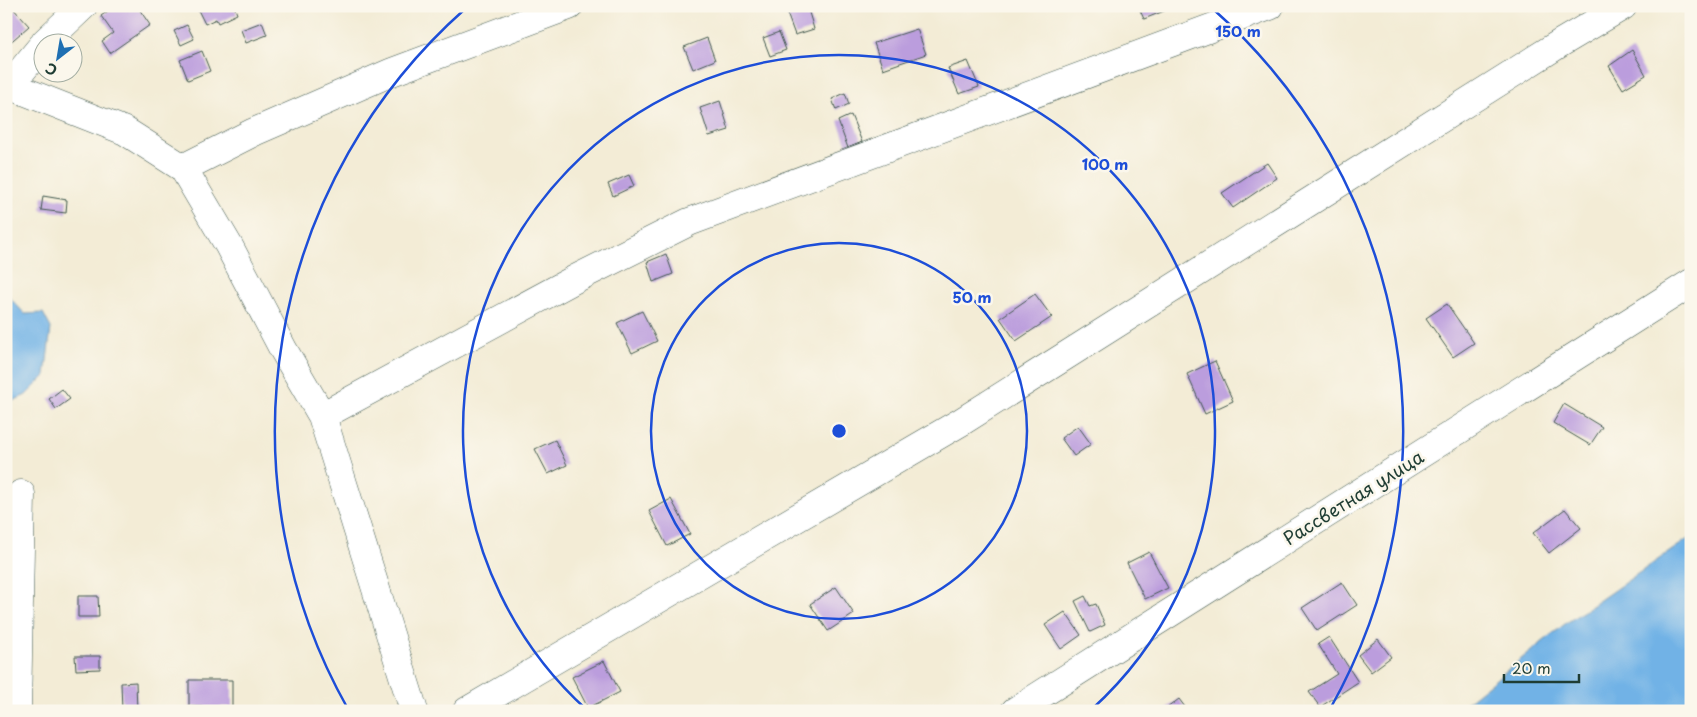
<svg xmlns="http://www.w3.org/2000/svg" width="1697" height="717" font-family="'Playpen Sans',sans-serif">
<rect width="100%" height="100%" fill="#fbf7ec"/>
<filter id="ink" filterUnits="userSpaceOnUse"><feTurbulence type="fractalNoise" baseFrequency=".02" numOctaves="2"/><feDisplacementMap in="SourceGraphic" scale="10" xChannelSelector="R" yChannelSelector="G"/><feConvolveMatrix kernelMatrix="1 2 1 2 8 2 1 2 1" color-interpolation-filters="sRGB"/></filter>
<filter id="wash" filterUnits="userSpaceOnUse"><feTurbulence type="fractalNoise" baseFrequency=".0096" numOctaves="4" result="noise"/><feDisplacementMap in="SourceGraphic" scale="20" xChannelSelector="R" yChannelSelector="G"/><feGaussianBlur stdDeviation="1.12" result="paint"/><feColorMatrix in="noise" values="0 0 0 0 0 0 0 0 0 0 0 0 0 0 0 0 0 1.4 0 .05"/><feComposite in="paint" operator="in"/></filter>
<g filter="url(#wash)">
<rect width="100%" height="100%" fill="#f3ecd6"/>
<path fill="#71b2e6" stroke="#48788d" d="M6,294l19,20 18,-1 8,15 -6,48 -19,19 -20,9z
M1691,537v174h-235l109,-87z"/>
<g id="blocks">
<path fill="#bb9ddd" d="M6,6h5l18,20 -23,20z
M115,6h22l13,19 -40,28 -8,-12 11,-8 -12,-17z
M200,6h34l3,8 -19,9 -2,-4 -11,5 -8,-16z
M789,6h18l7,23 -19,6 -10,-27z
M1138,6h29l2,3 -25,10z
M262,22l5,13 -21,8 -5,-13z
M187,25l7,14 -13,6 -7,-14z
M917,29l9,25 -43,15 -9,-26z
M779,32l7,18 -16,6 -7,-18z
M707,38l8,22 -22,9 -9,-22z
M1632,50l14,25 -23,14 -14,-23z
M202,51l8,20 -22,9 -8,-20z
M968,61l11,26 -20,7 -11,-26z
M845,93l4,11 -13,6 -4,-11z
M720,101l9,29 -20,6 -9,-28z
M851,115l11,27 -14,6 -10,-27z
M1267,163l10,15 -44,30 -11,-15z
M629,175l5,11 -21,10 -5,-12z
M43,196l24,4 -1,13 -25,-3z
M666,254l7,20 -20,8 -6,-20z
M1035,294l17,23 -36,24 -16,-23z
M1447,304l27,39 -21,14 -27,-39z
M642,311l15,30 -25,12 -15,-30z
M1215,361l18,40 -28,13 -18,-40z
M62,389l8,10 -14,10 -7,-10z
M1564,404l38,23 -12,18 -37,-22z
M1078,426l13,18 -17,12 -13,-18z
M555,440l12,25 -19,9 -13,-25z
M671,499l19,35 -23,12 -18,-35z
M1565,509l16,19 -32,25 -16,-20z
M1149,552l19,36 -23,11 -18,-36z
M1342,582l15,23 -40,26 -15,-23z
M836,587l18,27 -26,17 -18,-27z
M78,596h20l1,21h-21z
M1085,596l5,10 6,-2 9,21 -15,7 -15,-31z
M1065,612l16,23 -20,14 -16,-24z
M1329,637l29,45 -38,25 -11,-15 28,-18 -19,-30z
M1378,639l13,18 -20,15 -13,-17z
M75,656h25v13l-24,1z
M604,661l16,31 -32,16 -16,-31z
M189,680h43v27h-43z
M136,682l1,29h-15l-1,-28z
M1179,699l9,12h-25z"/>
</g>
</g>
<g filter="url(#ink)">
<use href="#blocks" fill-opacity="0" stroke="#3f574c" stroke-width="1"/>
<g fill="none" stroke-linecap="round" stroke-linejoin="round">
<defs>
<path id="street" d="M45,42l38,-36
M6,84l119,47 58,37 46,78 54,103 39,67 92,295
M10,85l32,-39
M183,168l71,-36 138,-60 177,-66
M322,416l255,-138 112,-56 581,-216
M17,711l4,-217
M467,711l494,-289 598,-378 64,-38
M1015,711l676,-428"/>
</defs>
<use href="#street" stroke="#3f574c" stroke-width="29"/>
<use href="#street" stroke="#fff" stroke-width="28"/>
</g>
</g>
<g fill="none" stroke="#1d4ed8" stroke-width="2.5">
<circle cx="839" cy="431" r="188"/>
<path d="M587 710A376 376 0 1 1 1091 710"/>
<path d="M348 709A564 564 0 0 1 465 9M1213 9A564 564 0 0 1 1330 709"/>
</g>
<g text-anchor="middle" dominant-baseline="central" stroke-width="5" stroke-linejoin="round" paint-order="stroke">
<g font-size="18" fill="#1f3d34" stroke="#fbf7ec">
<text transform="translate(1353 497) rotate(-32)">Рассветная улица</text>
</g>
</g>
<circle cx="839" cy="431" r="8" fill="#1d4ed8" stroke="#fbf7ec" stroke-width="2.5"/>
<g font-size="15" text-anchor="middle" font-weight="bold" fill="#1d4ed8" stroke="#fbf7ec" stroke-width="5" stroke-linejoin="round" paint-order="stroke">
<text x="1238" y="37">150 m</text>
<text x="1105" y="170">100 m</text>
<text x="972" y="303">50 m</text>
</g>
<rect width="1697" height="717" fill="none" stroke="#fbf7ec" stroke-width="25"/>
<g transform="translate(58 58) rotate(211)"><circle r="24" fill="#fbf7ec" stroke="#a3ada2"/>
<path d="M0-4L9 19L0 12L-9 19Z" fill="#1f6fb2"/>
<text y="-8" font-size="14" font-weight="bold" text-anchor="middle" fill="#1f3d34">С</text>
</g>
<path d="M1504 674v8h75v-8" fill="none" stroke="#1f3d34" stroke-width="2.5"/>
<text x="1512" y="674" font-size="15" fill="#1f3d34" stroke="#fbf7ec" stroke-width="4" paint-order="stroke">20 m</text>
</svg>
